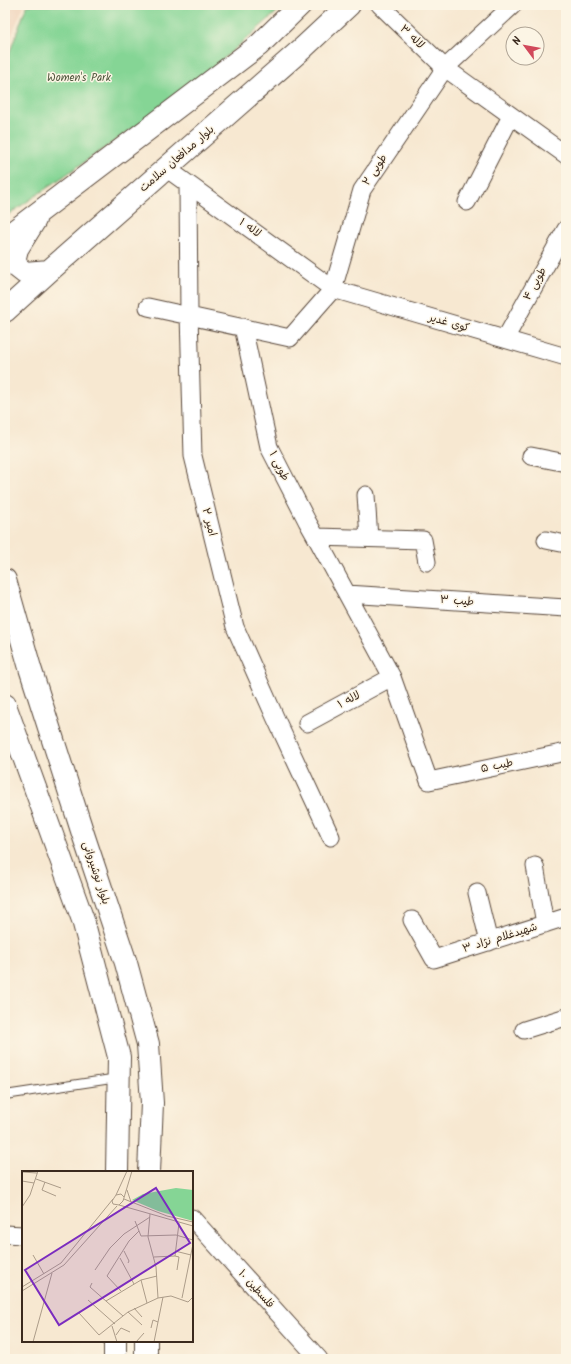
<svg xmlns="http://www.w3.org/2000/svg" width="571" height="1364" font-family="Kalam,'Playpen Sans Arabic',sans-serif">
<rect width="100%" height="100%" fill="#fcf5e5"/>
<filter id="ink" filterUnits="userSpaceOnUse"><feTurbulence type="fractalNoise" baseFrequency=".025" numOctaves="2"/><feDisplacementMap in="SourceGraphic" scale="8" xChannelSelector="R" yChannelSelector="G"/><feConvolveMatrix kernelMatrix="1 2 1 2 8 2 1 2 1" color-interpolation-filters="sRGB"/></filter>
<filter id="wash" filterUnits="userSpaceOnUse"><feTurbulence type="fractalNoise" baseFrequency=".012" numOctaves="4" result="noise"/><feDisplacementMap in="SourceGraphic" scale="16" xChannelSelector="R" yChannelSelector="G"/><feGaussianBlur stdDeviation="0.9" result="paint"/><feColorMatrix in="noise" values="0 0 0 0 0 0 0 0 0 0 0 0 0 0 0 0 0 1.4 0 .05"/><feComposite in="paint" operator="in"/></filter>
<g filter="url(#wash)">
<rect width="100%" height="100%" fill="#f7e8d1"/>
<path fill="#f1d5bd" d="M5,5h19l-19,47z"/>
<path fill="#85d595" stroke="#60805a" d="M27,5h258l-101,88 -179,124v-152z"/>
</g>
<g filter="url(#ink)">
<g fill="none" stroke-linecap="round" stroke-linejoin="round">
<defs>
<path id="lane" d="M5,1095l113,-17"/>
<path id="street" d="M380,5l65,63 121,87
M166,168l167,121 233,68
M188,184l1,131 4,141 42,171 40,90 56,120
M467,202l44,-86
M148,307l142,31 43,-49 29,-99 83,-122 68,-63
M243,327l26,120 38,74 9,16 76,140 37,104 137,-29
M505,339l61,-110
M531,456l35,7
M366,495l3,43
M316,537l107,3 4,22
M546,540l20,4
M347,594l219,14
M307,723l85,-46
M535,866l10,58
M477,893l12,49
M412,920l22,39 132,-42
M524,1030l42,-13
M192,1218l127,141
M5,1234l18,1"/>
<path id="secondary" d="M35,220l-18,29 -2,8 1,9 9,7 24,-2
M5,238l254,-193 41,-40
M5,311l44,-40 254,-223 46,-43"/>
<path id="primary" d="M5,580l25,88 54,169 42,126 22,81 4,59 -3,69
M5,705l78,215 36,137 -2,115
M115,1359v-18
M146,1359v-18"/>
</defs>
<use href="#lane" stroke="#574639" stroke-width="10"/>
<use href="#street" stroke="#574639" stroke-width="19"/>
<use href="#secondary" stroke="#574639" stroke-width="24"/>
<use href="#primary" stroke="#574639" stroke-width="24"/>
<use href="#lane" stroke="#fff" stroke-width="8"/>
<use href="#street" stroke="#fff" stroke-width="17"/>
<use href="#secondary" stroke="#fff" stroke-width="22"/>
<use href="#primary" stroke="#fff" stroke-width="22"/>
</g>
</g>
<g text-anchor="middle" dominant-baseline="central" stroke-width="3" stroke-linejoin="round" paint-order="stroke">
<g font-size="11" fill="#3b2a1e" stroke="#fcf5e5">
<text transform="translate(412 37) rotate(44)">لاله ۳</text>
<text transform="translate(177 159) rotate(-41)">بلوار مدافعان سلامت</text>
<text transform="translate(375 170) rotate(-56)">طوبی ۲</text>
<text transform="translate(250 228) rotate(36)">لاله ۱</text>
<text transform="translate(535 284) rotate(-61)">طوبی ۴</text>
<text transform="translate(449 323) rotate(16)">کوی غدیر</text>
<text transform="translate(279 466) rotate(63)">طوبی ۱</text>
<text transform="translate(209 522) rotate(76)">امیر ۲</text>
<text transform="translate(457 601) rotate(4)">طیب ۳</text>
<text transform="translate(349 700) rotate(-28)">لاله ۱</text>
<text transform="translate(497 766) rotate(-12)">طیب ۵</text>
<text transform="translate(96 873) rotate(72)">بلوار نوشیروانی</text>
<text transform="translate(500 938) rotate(-17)">شهیدغلام نژاد ۳</text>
<text transform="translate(256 1289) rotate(48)">فلسطین ۱۰</text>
</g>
<g font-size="11" fill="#4e553c" stroke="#fcf5e5">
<text x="79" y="78">Women's Park</text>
</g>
</g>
<g transform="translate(22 1171)">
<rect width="171" height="171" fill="#f7e8d1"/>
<path d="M154,17l17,2v31l-35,-10 -26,-11 11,-6z" fill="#85d595"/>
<path fill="none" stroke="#ac9c89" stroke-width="1" d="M0,1l15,1M14,8l25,9M0,10l12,2M23,11l-3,8 14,6M105,19l4,12M94,24l11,-24M102,26l-3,-3 -5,1 -4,6 1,3 6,1 4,-4 9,-30M102,28l43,17 26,6M97,34l74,21M0,36l8,-12 8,-24M128,43l-2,23 8,30 2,31M113,50l6,15 35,-1 17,5M102,80l5,10 -1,2M153,80l16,4M11,84l11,19M132,86l21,-1M98,87l14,26M73,99l15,-22 14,-14 26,-17M155,99l2,-13 -4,-1 4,-33M119,109l6,23M70,112l-2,4 33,29M0,116l39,-24 52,-64M0,120l42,-26 53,-59M99,120l-14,-15 22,-35 10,-10M160,127l11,-54M66,129l27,24M84,130l35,-21 16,-4M112,137l8,9M106,141l14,13M57,142l20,22 29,-23 30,-14 13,-2 17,6 5,-5M90,155l5,16M129,157l2,-8 5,2M94,164l5,-7 9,4M11,171l19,-69M114,171l8,-9M132,171l9,-45"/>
<path fill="#7b2cbf" fill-opacity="0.15" stroke="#7b2cbf" stroke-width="2" d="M134,17l34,55 -131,82 -34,-55z"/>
<rect width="171" height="171" fill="none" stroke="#3b2a1e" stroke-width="2"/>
</g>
<rect width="571" height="1364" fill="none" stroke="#fcf5e5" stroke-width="20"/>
<g transform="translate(525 46) rotate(302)"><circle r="19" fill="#fcf5e5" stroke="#afa495"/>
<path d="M0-3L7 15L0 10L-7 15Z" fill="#d1495b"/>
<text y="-6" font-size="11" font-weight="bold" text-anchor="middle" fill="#3b2a1e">N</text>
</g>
</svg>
